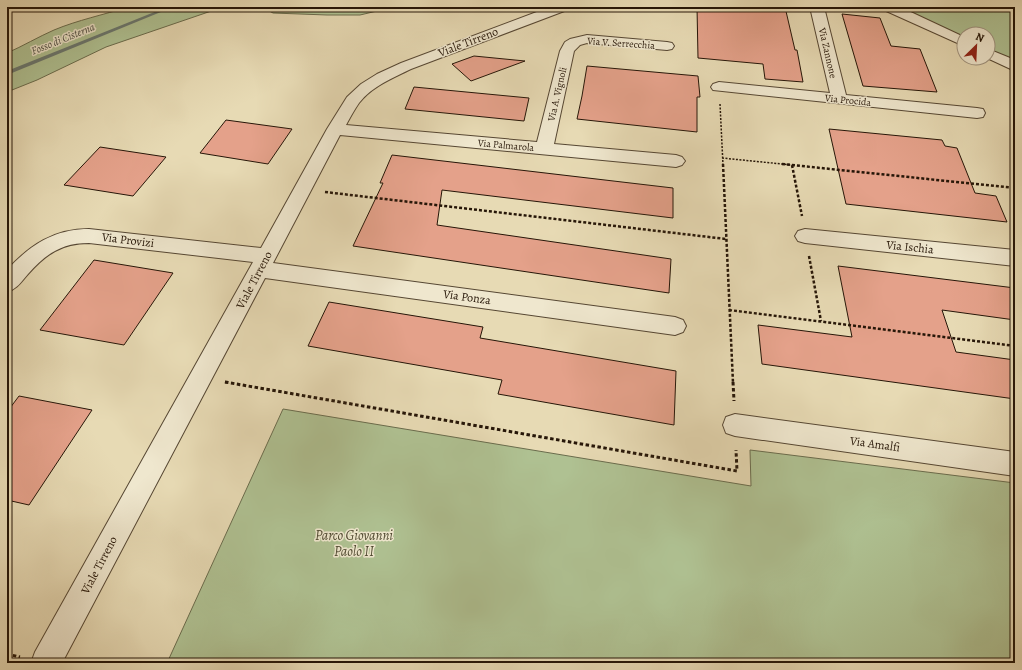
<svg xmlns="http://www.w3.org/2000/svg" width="1022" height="670" font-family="Alegreya,serif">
<rect width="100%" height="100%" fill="#e7dab4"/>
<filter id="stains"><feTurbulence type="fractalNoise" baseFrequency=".005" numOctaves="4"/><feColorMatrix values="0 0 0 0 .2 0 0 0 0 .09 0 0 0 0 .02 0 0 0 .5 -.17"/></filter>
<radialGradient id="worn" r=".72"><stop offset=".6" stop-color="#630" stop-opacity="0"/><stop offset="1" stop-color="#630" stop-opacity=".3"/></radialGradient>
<path fill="#afc192" stroke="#6a6c4d" d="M128,7h95l-117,40 -69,33 -30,12v-39c16,-7 31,-16 47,-23 24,-10 49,-15 74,-23z
M262,7h132l-34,8h-33l-54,-2z
M896,7h119v55l-27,-12v-16h-24v5z
M283,409l468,77 -1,-36 265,33v180h-848z"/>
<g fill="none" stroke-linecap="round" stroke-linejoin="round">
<path fill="#6a7870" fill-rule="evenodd" d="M167,7h6l-166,68v-4z"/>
</g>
<path fill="#e4a18a" stroke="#261608" d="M697,7h88l10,43h2l6,32 -38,-3 -2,-15 -65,-6z
M842,14l38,4 11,28 29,3 17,43 -74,-6z
M474,56l51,5 -54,20 -19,-17z
M587,66l111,10 2,21h-3v35l-120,-13 5,-23z
M414,87l94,9 21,2 -5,23 -119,-12z
M226,120l66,9 -24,35 -68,-11z
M829,129l113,11 3,6 12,2 18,45 21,3 11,26 -161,-18z
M100,147l66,10 -33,39 -69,-11z
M392,155l281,33v30l-231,-28 -5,35 234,34 -2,34 -316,-47 30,-63h-3z
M94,260l79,13 -49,72 -84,-15z
M838,266l177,22v32l-73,-10 14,42 59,8v39l-253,-35 -4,-39 94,12z
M329,302l154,25 -3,11 196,33 -2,54 -176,-31 4,-14 -194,-34z
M19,396l73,14 -63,95 -22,-5v-88z"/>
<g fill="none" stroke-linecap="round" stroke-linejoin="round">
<defs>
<path id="minor" d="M550,7h19l-2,3 -156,59c-18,9 -39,17 -52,34 -5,7 -9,15 -13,22l191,17 23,-91 5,-9 5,-3 17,-4 80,7 5,1 2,3 -2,3 -5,1 -80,-7 -7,2 -6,6 -20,93 122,11 6,2 3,4 -3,4 -6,2 -336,-32 -67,128 402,54 8,3 3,6 -3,6 -8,3 -410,-57 -203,385h-31l4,-11 218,-390 -164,-19c-28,0 -43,11 -61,31 -7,8 -11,15 -21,18v-22c23,-25 47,-41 82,-41l172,19 66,-119 20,-32 14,-13 16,-10 24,-11z
M810,7h14l22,88 131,13 6,1 2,4 -2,4 -6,1 -264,-28 -2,-3 2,-3 6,-2 111,11z
M882,7h18l64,30v9l-80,-36z
M988,49l27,11v11l-28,-13h1z
M805,229l210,21v16l-210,-23 -7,-2 -3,-5 3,-5z
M735,414l280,38v24l-280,-40 -9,-3 -3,-8 3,-8z"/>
</defs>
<use href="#minor" stroke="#564733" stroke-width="2"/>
<path stroke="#261608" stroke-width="1.5" stroke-dasharray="2 1.5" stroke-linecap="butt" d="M720,104l3,61
M722,158l70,7"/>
<path stroke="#261608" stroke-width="2.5" stroke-dasharray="3 2" stroke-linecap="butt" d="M723,164l10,219
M782,164l233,24
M792,165l10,51
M325,192l401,47
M809,256l12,65
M729,310l286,36
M225,382l5,1"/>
<path stroke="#261608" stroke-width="3" stroke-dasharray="3.5 2.5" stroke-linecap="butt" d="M225,382l512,89 -1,-21
M733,382l1,19
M7,654l13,3"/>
<use href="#minor" fill="#efe7ce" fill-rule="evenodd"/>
</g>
<g text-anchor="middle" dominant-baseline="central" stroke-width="3" stroke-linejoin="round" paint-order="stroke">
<g font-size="10" fill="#261608" stroke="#efe7ce">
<text transform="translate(621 43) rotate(4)">Via V. Serrecchia</text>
<text transform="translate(828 53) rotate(77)">Via Zannone</text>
<text transform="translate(557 94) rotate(-77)">Via A. Vignoli</text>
<text transform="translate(848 100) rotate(6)">Via Procida</text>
<text transform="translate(506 145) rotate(5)">Via Palmarola</text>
</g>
<g font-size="11" font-style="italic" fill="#4e4f45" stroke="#efe7ce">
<text transform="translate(63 39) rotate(-22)">Fosso di Cisterna</text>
</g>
<g font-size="12" fill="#261608" stroke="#efe7ce">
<text transform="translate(468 42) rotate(-21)">Viale Tirreno</text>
<text transform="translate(128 240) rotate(7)">Via Provizi</text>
<text transform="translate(910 247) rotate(6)">Via Ischia</text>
<text transform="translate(254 280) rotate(-62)">Viale Tirreno</text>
<text transform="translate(467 297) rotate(8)">Via Ponza</text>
<text transform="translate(875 444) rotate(8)">Via Amalfi</text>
<text transform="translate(99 565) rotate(-62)">Viale Tirreno</text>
</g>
<g font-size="14" font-style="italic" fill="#4f4931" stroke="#efe7ce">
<text x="354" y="535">Parco Giovanni<tspan x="354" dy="16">Paolo II</tspan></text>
</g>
</g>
<rect width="1022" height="670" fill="none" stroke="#e7dab4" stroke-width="24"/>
<rect x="8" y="8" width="1006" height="654" fill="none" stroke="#261608" stroke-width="2"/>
<rect x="12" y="12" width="998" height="646" fill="none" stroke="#261608"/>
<g transform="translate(976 46) rotate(24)"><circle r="19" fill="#efe7ce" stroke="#9f937f"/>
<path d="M0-3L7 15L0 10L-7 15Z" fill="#8f2418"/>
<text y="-6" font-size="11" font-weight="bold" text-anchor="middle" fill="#261608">N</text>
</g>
<rect width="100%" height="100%" filter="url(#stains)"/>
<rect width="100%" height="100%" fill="url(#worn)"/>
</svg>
